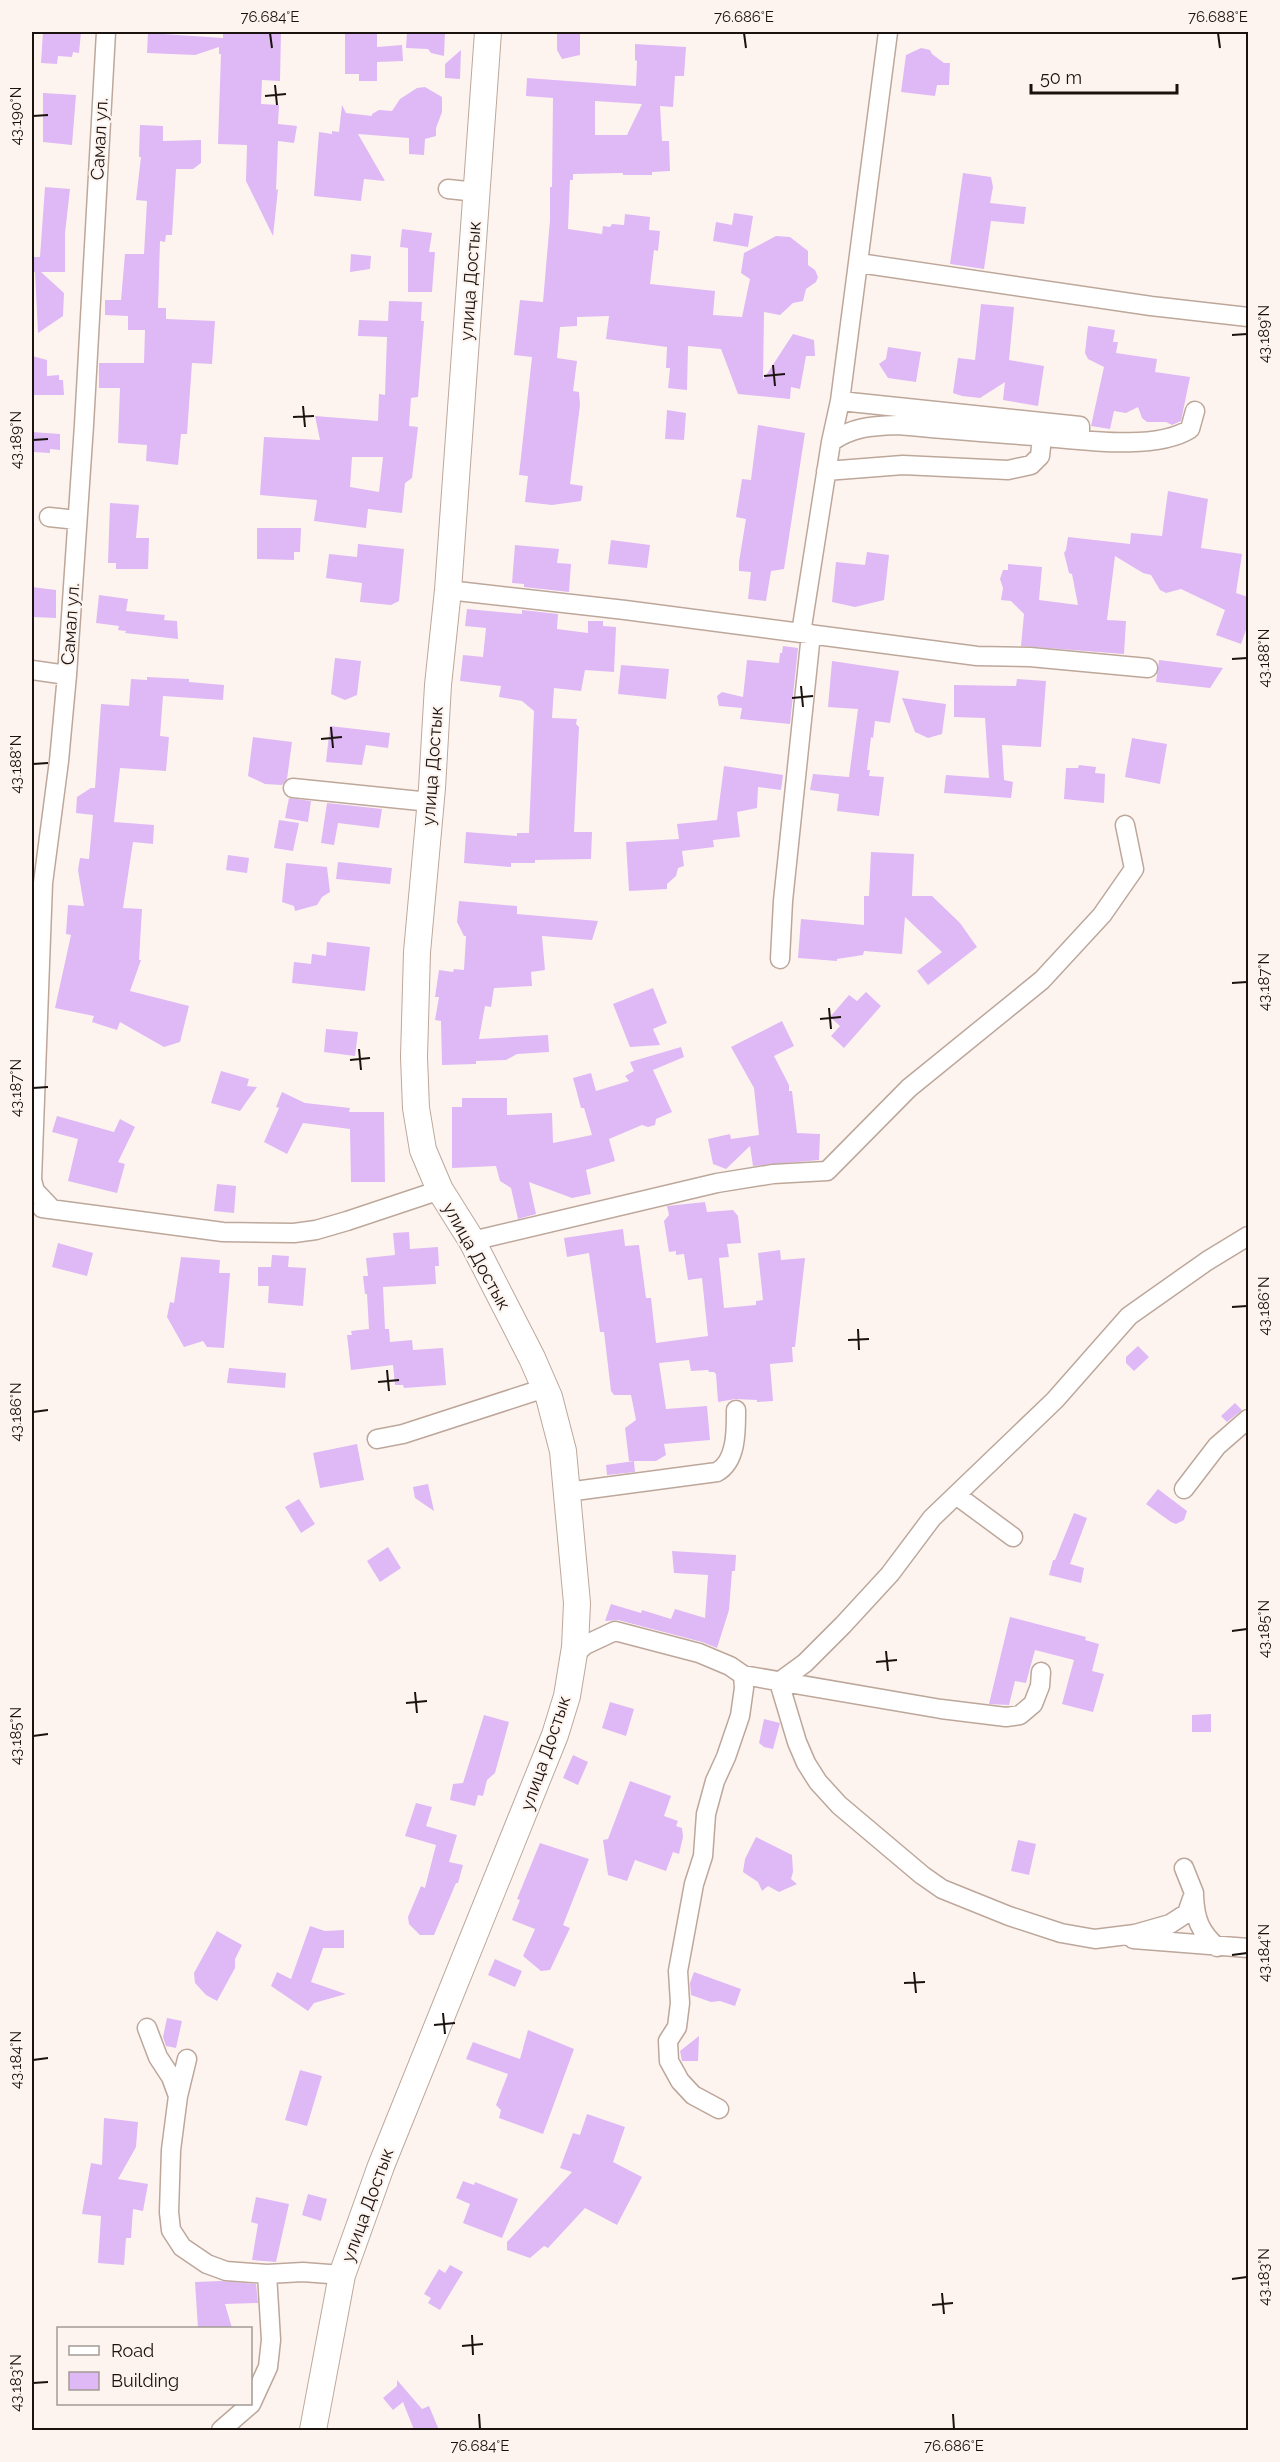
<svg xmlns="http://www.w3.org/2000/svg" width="1280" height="2462" font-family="Raleway,sans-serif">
<rect width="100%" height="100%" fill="#fef4ef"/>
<path fill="#dfb8f6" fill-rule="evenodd" d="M43,32h38l-2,21 -6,-1 -1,5 -14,-1 -1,8 -16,-1z
M223,32h58l-1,49 -18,-1 -1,24 18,1 -1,19 19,2 -3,17 -16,-2 -2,49 2,-1 -5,47 -27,-55 1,-36 -29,-1 3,-90h-2v-7l-24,8 -48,-2 1,-20 75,5z
M377,32v15l25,-2 1,16 -26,1v19h-18v-7h-14v-41z
M407,32h38l-1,24 -13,-3 -3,-4 -22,-1z
M557,32h23v23l-18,4 -5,-9z
M635,44l51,3 -2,29h-9l-2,31 -13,-1 2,35h7l1,30 -18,1v3h-29v-2l-50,1v6h-3l-2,49 34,5 1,-8 7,1 2,-3 12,1 1,-11 25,3 -1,13 11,1 -2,20 -4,-1 -4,34 65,7 -2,24 29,2 8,-38 -9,-6 3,-20 32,-17 14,1 18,14v14l7,5 3,7 -2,5 -10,7 -3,12 -10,2 -13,12 -16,-3 -1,68 30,-46 21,6 1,16h-9l-6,33 -9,-2 -1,12 -52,-5 -17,-45 -33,-3 -1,44 -19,-2 2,-20h-4l1,-21 -61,-8 3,-23 -32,1v9l-17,1 -3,31 20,3 -4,30 6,1 1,13 -10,79 13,2 -2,15 -29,4 -27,-3 3,-26 -9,-1 13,-118 -18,-2 6,-55 23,2 7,-82v-33h2l1,-89 -27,-2 1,-18 109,8 1,-25 -2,-1zM595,101l47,3 -15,31h-32z
M921,48l9,2 2,4 12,9h6l-1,22h-12l-2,11 -34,-4 5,-37z
M461,50l-1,29 -15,-1v-14z
M425,87l17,10v15l-6,16v8l-11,3 -1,16 -15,-1v-16l-51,-4 27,47 -21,-2 -3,22 -47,-5 5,-64 13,2v-3l7,1 3,-27 4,8 26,3v-2l7,-4 13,1 8,-12 17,-11z
M43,93l33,2 -4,50 -29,-3z
M140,125l23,1v15l38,-1v23l-8,6h-17l-4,66h-6l-1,7 -5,-1 -2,67h8v11l49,2 -3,43 -20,-1 -5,71h-6l-3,31 -32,-4 1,-16 -29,-2 2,-55h-21v-25h45l1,-33h-17v-14l-23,-1v-15h16l4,-46h19l3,-53 -11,-1 5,-43h-2z
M963,173l28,4 2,10 -3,16 36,4 -2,17 -33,-3 -7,48 -34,-5z
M45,187l25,2 -5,44v39h-24l23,21 -1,23 -25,17 -3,-61h-3v-15h8z
M734,213l19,3 -5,31 -35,-6 3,-19 16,3z
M402,229l30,4 -3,19h6l-3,40h-24v-44l-8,-1z
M351,254l20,2 -1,13 -20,3z
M389,301l33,1 -1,19h3l-6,76 -7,1 -2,28 9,1 -6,51 -7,5 -3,30 -34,-4 -2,19 -52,-7 3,-21 -57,-5 4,-58 56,3 -5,-24 63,5 1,-27 6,1 2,-58 -29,-1 1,-16 29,1zM352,457h31l-4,35 -29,-5z
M981,304l33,3 -5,53 35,6 -6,40 -35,-6 2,-18 -25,16 -18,-2 -9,-3 5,-35 17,2z
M1088,326l27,4 -2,12h5l-2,11 41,6 -2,13 35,5 -9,44 -9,4 -6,-3h-19l-5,-4 -4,-11 -12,6 -12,-2 -4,18 -19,-3 13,-59 -16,-8 -3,-6z
M888,347l33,5 -5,30 -28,-4 -9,-14 7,-5z
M32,356l15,4v16l12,-1v5h4l1,15h-32z
M667,410l19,3 -2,27 -19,-1z
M758,425l47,8 -21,136 -13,2 -5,30 -18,-2 3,-27 -12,-1v-9l7,-43 -10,-2 6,-38 9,1z
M32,432l28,2v16l-10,-1v4l-17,-1z
M1168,491l40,8 -7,49 41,6 -6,39 12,4v27l-7,20 -25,-9 9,-25 -44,-21 -15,4 -6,-3 -9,-15 -8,-2 -28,-17 -8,64 19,1 -2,33 -103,-8 3,-32 -13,-13 -10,-1 2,-12 -3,-9 3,-9h5v-6l34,3 -3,33 39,5 -6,-31 -3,-1 -5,-20 2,-3 2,-13 62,7 1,-11 31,3z
M110,503l29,2 -3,33h13l-1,31h-32v-6h-8z
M257,528h44l-1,24h-6v8l-37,-1z
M611,540l39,5 -3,23 -39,-4z
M358,544l46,5 -5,52 -8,4 -31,-3 2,-19 -36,-5 3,-24 28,3z
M515,545l44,4 -2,14 14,1 -2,28 -45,-5v-3l-12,-1z
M867,552l22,3 -5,45 -29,7 -23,-5 4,-40 29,3z
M32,587l24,3v28l-24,-1z
M99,595l29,4 -2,12 39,4 -1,5 13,1 1,18 -53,-6 1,-2 -8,-1 1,-4 -23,-3z
M467,609l55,5v-4l36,4 -1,15 31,4v-12h15v5l13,1 -2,45 -29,-2 -4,21 -27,-3 -2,30 25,1 -1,5 3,3 -5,105h18l-1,27 -56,1v3h-24v4l-47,-4 2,-31 51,4v-3h12l5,-122 -12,-10 -23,-4 2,-11 -41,-5 3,-26 20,2 3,-29 -21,-2z
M783,646l15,2 -8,76 -50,-5 2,-11 -23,-2 -2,-10 5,-4 21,5 4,-37 32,3 1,-10h2z
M335,658l26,3 -4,34 -12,5 -14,-6z
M1159,660l64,8 -13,20 -54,-6z
M832,661l67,10 -9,52 -15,-2 -2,17 -2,-1 -4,33h3l-1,6 15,1 -5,39 -42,-5 2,-17 -29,-4 3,-16 36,3 9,-68 -30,-2z
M621,665l48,4 -3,30 -48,-5z
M147,677l42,2v3l35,3 -1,15 -60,-4 -3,40 9,1 -3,34 -46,-3 -6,54 40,3 -1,19 -20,-2 -10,66 19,1 -3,51h2l-11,31 59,15 -9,36 -16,5 -44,-25 -3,8 -25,-8 2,-6 -39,-8 16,-73 -5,-1 2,-29 16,1 -6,-36 2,-12 9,1 4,-44 -17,-2 1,-16 14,-9h4l6,-84 28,2 2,-27 16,1z
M1017,679l29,2 -5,66 -39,-2 2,35 9,2 -2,16 -67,-5 2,-18 43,3 -4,-60 -31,-1v-32l62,1z
M902,698l44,6 -4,30 -14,4 -13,-6z
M330,726l60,7 -2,15 -22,-3 -4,20 -36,-3z
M253,737l39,5 -5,37 -5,6 -17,-1 -17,-8z
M1132,738l35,6 -7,40 -35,-7z
M1079,765l17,2 -1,6 10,1 -1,29 -40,-4 2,-31h12z
M724,766l59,9 -2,15 -23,-3 -1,21 -20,4 3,25 -27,3 1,7 -32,4 2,15 -6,2 -2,8 -9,8v5l-38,2 -3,-49 53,-3 -2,-15 40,-4z
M289,798l22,3 -3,21 -23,-4z
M327,803l55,6 -3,19 -41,-5 -4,22 -13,-2z
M279,820l20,3 -6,28 -19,-3z
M871,852l43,2 -2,42h20l28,27 17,24 -49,38 -11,-14 25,-19 -37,-35 -3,37 -38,-3 -1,4 -26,4v2l-39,-3 3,-39 63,6v-29h5z
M228,855l21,3 -2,15 -21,-3z
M338,862l54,6 -2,16 -54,-5z
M286,863l41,4 3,25 -8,5 -5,8 -22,6 -1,-5 -12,-4z
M459,901l58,5v8l81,7 -6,19 -50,-4 3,34 -14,2 1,14 -38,2 -3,19 -6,-1 -6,33 69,-4 1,17 -32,2 -11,6 -30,1v3l-34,1 -1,-44 -6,-1 4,-23h-4l4,-27 14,2 1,-3 10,1 2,-34h-2l-7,-14z
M327,942l43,5 -5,44 -73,-8 2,-21 17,2 1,-10 14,2z
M653,988l14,35 -14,6 7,16 -30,2 -17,-43z
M866,992l15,14 -37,42 -13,-12 9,-10 -10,-9 19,-22 8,6z
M782,1021l12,25 -20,10 15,29v6h3l5,42 23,1 -1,26 -66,6 -3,-20 -24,23 -13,-5 -5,-25 22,-5 1,5 28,-4 -5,-47 -23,-41z
M326,1029l32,3 -3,24 -31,-4z
M681,1047l3,10 -31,13 19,42 -16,7 -1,6 -7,2 -6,-2 -33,14 6,22 -29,9 5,24 -19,4 -43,-16 7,32 -18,5 -7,-31 -11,-7 -4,-15 -44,2v-61h10v-9h45v17l45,-2 1,30 39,-8 -8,-27h-3l-8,-30 18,-5 5,18 33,-10 -4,-5 9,-5 -4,-9z
M221,1071l28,8 -2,7 10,1 -17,24 -29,-8z
M282,1092l23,11 45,5 -1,4h35l1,70h-34l-1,-53 -47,-6 -16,31 -23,-12 15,-34 -3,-1z
M57,1116l57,16 6,-13 15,8 -17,35 7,2 -8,29 -49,-12 10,-42 -26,-7z
M217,1184l19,2 -2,27 -20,-2z
M705,1202l2,10 26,-2 5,6 3,27 -14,1 2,13 -10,1 5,50 32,-3v-4l7,-1 -5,-47 22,-3 1,10 24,-2 -10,89h-3l1,15 -23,2 3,37 -16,1v-2l-22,-1 -17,3 -2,-28 -2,-2h-5l-1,-2 -17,1 -2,-11 -30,3 7,46 41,-3 3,34 -46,4 2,11 -10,6h-27l-4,-33 11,-8 -5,-25h-17l-3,-4 -7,-59h-4l-11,-79 -22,4 -3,-19 59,-9 2,17 14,-1 7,53h5l5,45 52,-7 -6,-58 -14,2 -4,-26 -8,1v-4l-7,1 -5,-31 5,-6 -2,-9z
M409,1232l1,17 28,-2 1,19h-4l1,18 -53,3 2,42h4l1,13 22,-2 1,10 30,-2 3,37 -42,3 -1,-3h-8l-2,-20 -42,5 -4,-35h5l-1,-4 18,-2 -2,-35h-2l-2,-18h5l-2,-18 29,-3 -2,-22z
M58,1243l35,10 -6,23 -35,-9z
M272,1255l17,1 -1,11 18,1 -3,38 -35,-3 1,-17h-11v-19h13z
M181,1257l39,3 -1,13h11l-6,75 -17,-1 -4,-6 -19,6 -17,-30 3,-15 4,1z
M1138,1346l11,11 -15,14 -8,-8v-6z
M229,1368l57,5 -1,15 -58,-5z
M1235,1403l7,7 -15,12 -6,-6z
M357,1444l7,36 -44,8 -7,-35z
M634,1461l1,11 -28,3 -1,-10z
M428,1484l6,27 -19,-13 -2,-11z
M1158,1489l29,22 -3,9 -8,4 -5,-2 -25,-18z
M299,1499l16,25 -14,9 -16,-26z
M1074,1513l13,5 -17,46 14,4 -3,15 -32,-8 4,-15h2z
M388,1547l13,21 -21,14 -13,-21z
M672,1551l64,4 -1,16h-3l-3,39 -12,38 -15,-6 -84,-22 -13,1 6,-17 30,9 1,-3 29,9 4,-10 30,9 3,-43 -34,-2z
M1010,1617l76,20 -1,3 14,4 -7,27 12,3 -11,38 -31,-8 12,-44 -39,-10 -9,33 -11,-2 -6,24 -20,-1z
M610,1702l24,7 -8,27 -24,-8z
M1211,1714v18h-19v-17z
M484,1715l25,7 -14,51 -8,7 -4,16 -5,-1 -3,11 -25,-6 3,-16 10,-1z
M764,1719l16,4 -7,26 -9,-2 -5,-4z
M573,1755l15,7 -10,23 -15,-7z
M630,1781l41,15 -7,20 14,5 -2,5 6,2 1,9 -4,17 -6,-2 -7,19 -31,-11 -8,21 -19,-6 -5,-35 5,-1z
M416,1803l16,4 -6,19 31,9 -8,27 14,3 -5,18h-2l-22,52h-14l-11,-11 -1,-7 13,-31 4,2 11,-43 -31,-9z
M756,1837l36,18 1,17 -2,7 6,5 -18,8 -11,-6 -6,5 -4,-9 -15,-10 2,-13z
M1018,1840l18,4 -7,31 -18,-4z
M540,1843l49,16 -26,66 7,3 -20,42 -9,1 -18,-15 12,-27 -23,-9 8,-20 -3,-1z
M310,1926l15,5 19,-1v18h-21l-12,34 35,12 -32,9 -6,8 -37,-25 6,-14 14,7z
M217,1931l25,14 -7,14v9l-18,33 -11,-6 -11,-12 -1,-10z
M495,1959l27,12 -7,16 -27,-12z
M694,1972l47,17 -6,17 -15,-5 -9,1 -20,-7 -1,-12z
M167,2018l15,3 -6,27 -10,-2 -3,-9z
M528,2030l46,19 -31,85 -44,-16 2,-8 -5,-5 12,-31 -42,-15 7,-17 47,17z
M699,2036l-1,25h-16l-2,-10z
M300,2070l22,6 -15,50 -22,-6z
M587,2114l38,13 -12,35 29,15 -25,48 -32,-17 -37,40 -4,-2 -14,12 -23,-8v-8l65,-70 -12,-4 13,-35 7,2z
M104,2118l34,4 -2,25 -18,32 30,5 -5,27 -10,-2 -2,29h-5l-2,27 -26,-2 3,-47 -19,-2 9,-51 11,2z
M463,2181l11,4 1,-3 43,17 -16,39 -39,-15 7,-19 -14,-6z
M308,2194l19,5 -6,22 -19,-6z
M256,2197l33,7 -13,58 -24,-2 6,-36 -7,-2z
M450,2265l13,7 -23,38 -12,-7 3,-5 -7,-4 15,-25 6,4z
M221,2281l35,3 2,19 -33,1 7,24h-34l-3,-46z
M397,2380l25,29 7,-3 10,24h-25l-11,-28 -10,8 -10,-12 14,-12z"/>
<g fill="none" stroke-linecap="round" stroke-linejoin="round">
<defs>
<path id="street" d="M448,189l29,3
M859,263l292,43 97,11
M840,401l240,25v14
M831,442c21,-15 40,-16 66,-17 46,4 92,8 138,11 42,3 119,16 155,-7l5,-18
M826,471l77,-6 105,5 23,-5 9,-9 2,-19
M49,517l28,3
M448,590l177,20 352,46 53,1 118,11
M801,633l30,-191 9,-41 48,-369
M32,670l35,5
M293,788l137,14
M780,959l3,-58 28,-267
M42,1208l181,24 71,1 22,-3 31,-9 93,-31
M52,1209l-17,-18 -3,-11 11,-297 16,-122 8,-86 17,-250 22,-393
M472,1241l245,-58 56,-9 54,-3 82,-83 133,-108 60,-65 32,-46 -9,-44
M377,1439l26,-5 142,-46
M1184,1489l33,-43 31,-27
M567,1492l150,-20c20,-11 19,-42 19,-62
M956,1495l57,42
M573,1656l12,-11 30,-14 84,22 31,13 13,9 1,13 -4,28 -14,41 -11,24 -9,33 -3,42 -9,28 -16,87 2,32 -3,24 -9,14 1,20 11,20 13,14 26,14
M743,1675l198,34 65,8 14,-2 13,-11 7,-18 1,-14
M1184,1868l10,25 -7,20 -17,11 -35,10 -40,5 -34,-6 -52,-17 -67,-27 -20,-14 -83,-70 -21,-23 -12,-19 -9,-21 -18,-60 26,-19 38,-38 47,-51 42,-56 123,-118 74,-84 78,-55 41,-25
M1194,1896c1,23 6,36 23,51
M1133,1939l115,9
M147,2028l11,29 13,20 7,19 -7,54 -2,62 2,18 11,17 25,17 19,7 41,3 36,-2 39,3
M178,2096l9,-37
M221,2430l30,-26 17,-37 3,-27 -4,-66"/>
<path id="secondary" d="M313,2430l29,-155 39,-109 174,-431 12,-39 8,-49 2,-44 -14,-152 -14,-54 -17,-39 -60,-117 -32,-51 -17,-40 -7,-42 -2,-51 3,-105 15,-164 6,-103 10,-95 40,-558"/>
</defs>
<use href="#street" stroke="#bda79b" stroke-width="21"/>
<use href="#secondary" stroke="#bda79b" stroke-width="28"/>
<use href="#street" stroke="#fff" stroke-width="18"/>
<use href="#secondary" stroke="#fff" stroke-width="26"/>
</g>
<path fill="none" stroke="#1a120e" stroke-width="2" d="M270,33l2,15M744,33l2,15M1218,33l2,15M275,85l2,20M265,96l21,-2M33,116l15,-1M1232,335l15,-1M773,365l2,21M764,376l21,-2M303,406l2,21M293,417l21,-1M33,440l15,-1M1232,659l15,-1M801,686l2,21M792,698l21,-2M331,727l2,21M321,739l21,-2M33,764l15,-1M1232,983l15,-1M829,1008l2,21M820,1019l21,-2M359,1049l2,21M350,1060l20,-2M33,1088l15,-1M1232,1307l15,-1M858,1329l1,21M848,1340l21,-1M387,1370l2,21M378,1382l21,-2M33,1412l15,-2M1232,1631l15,-2M886,1651l2,20M876,1662l21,-2M415,1692l2,21M406,1703l21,-2M33,1736l15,-2M1232,1955l15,-2M914,1972l2,21M904,1983l21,-1M443,2013l2,21M434,2025l21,-2M33,2060l15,-2M1232,2279l15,-2M942,2293l2,21M932,2305l21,-2M472,2335l1,20M462,2346l21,-2M33,2383l15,-1M479,2414l1,15M953,2414l1,15"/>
<g text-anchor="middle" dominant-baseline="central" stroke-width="4.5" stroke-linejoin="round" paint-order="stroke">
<g font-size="18" fill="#1a120e" stroke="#fef4ef">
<text transform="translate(99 139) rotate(-87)">Самал ул.</text>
<text transform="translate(470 281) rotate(-86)">улица Достык</text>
<text transform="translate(70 624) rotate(-86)">Самал ул.</text>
<text transform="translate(432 766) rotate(-86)">улица Достык</text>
<text transform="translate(477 1256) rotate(61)">улица Достык</text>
<text transform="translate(545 1753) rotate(-71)">улица Достык</text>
<text transform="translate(367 2205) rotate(-70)">улица Достык</text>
</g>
</g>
<rect width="1280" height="2462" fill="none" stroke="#fef4ef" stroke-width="66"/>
<rect x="57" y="2327" width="195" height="78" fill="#fef4ef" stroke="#a39a95" stroke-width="1.5"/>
<rect x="69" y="2346" width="30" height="9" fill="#ffffff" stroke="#a39a95" stroke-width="1.5"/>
<text x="111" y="2357" font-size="18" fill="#1a120e">Road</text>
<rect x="69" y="2372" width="30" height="18" fill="#dfb8f6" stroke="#a39a95" stroke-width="1.5"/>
<text x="111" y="2387" font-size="18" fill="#1a120e">Building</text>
<path d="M1031 84v9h146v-9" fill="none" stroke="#1a120e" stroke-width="3"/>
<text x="1040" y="84" font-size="18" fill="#1a120e" stroke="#fef4ef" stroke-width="4.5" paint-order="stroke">50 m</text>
<rect x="33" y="33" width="1214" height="2396" fill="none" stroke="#1a120e" stroke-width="2"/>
<g font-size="15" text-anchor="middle" fill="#1a120e">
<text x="270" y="22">76.684°E</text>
<text x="744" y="22">76.686°E</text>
<text x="1218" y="22">76.688°E</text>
<text transform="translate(16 116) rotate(-90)" y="5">43.190°N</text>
<text transform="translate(1264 334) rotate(-90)" y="5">43.189°N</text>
<text transform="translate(16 440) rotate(-90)" y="5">43.189°N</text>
<text transform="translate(1264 658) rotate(-90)" y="5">43.188°N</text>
<text transform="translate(16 764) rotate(-90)" y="5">43.188°N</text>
<text transform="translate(1264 982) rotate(-90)" y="5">43.187°N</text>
<text transform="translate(16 1088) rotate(-90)" y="5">43.187°N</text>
<text transform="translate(1264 1306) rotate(-90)" y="5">43.186°N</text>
<text transform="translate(16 1412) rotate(-90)" y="5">43.186°N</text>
<text transform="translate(1264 1629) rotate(-90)" y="5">43.185°N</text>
<text transform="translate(16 1736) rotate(-90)" y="5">43.185°N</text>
<text transform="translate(1264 1953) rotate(-90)" y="5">43.184°N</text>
<text transform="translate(16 2060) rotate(-90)" y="5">43.184°N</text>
<text transform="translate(1264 2277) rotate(-90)" y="5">43.183°N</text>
<text transform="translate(16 2383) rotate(-90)" y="5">43.183°N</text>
<text x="480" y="2451">76.684°E</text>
<text x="954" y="2451">76.686°E</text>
</g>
</svg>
